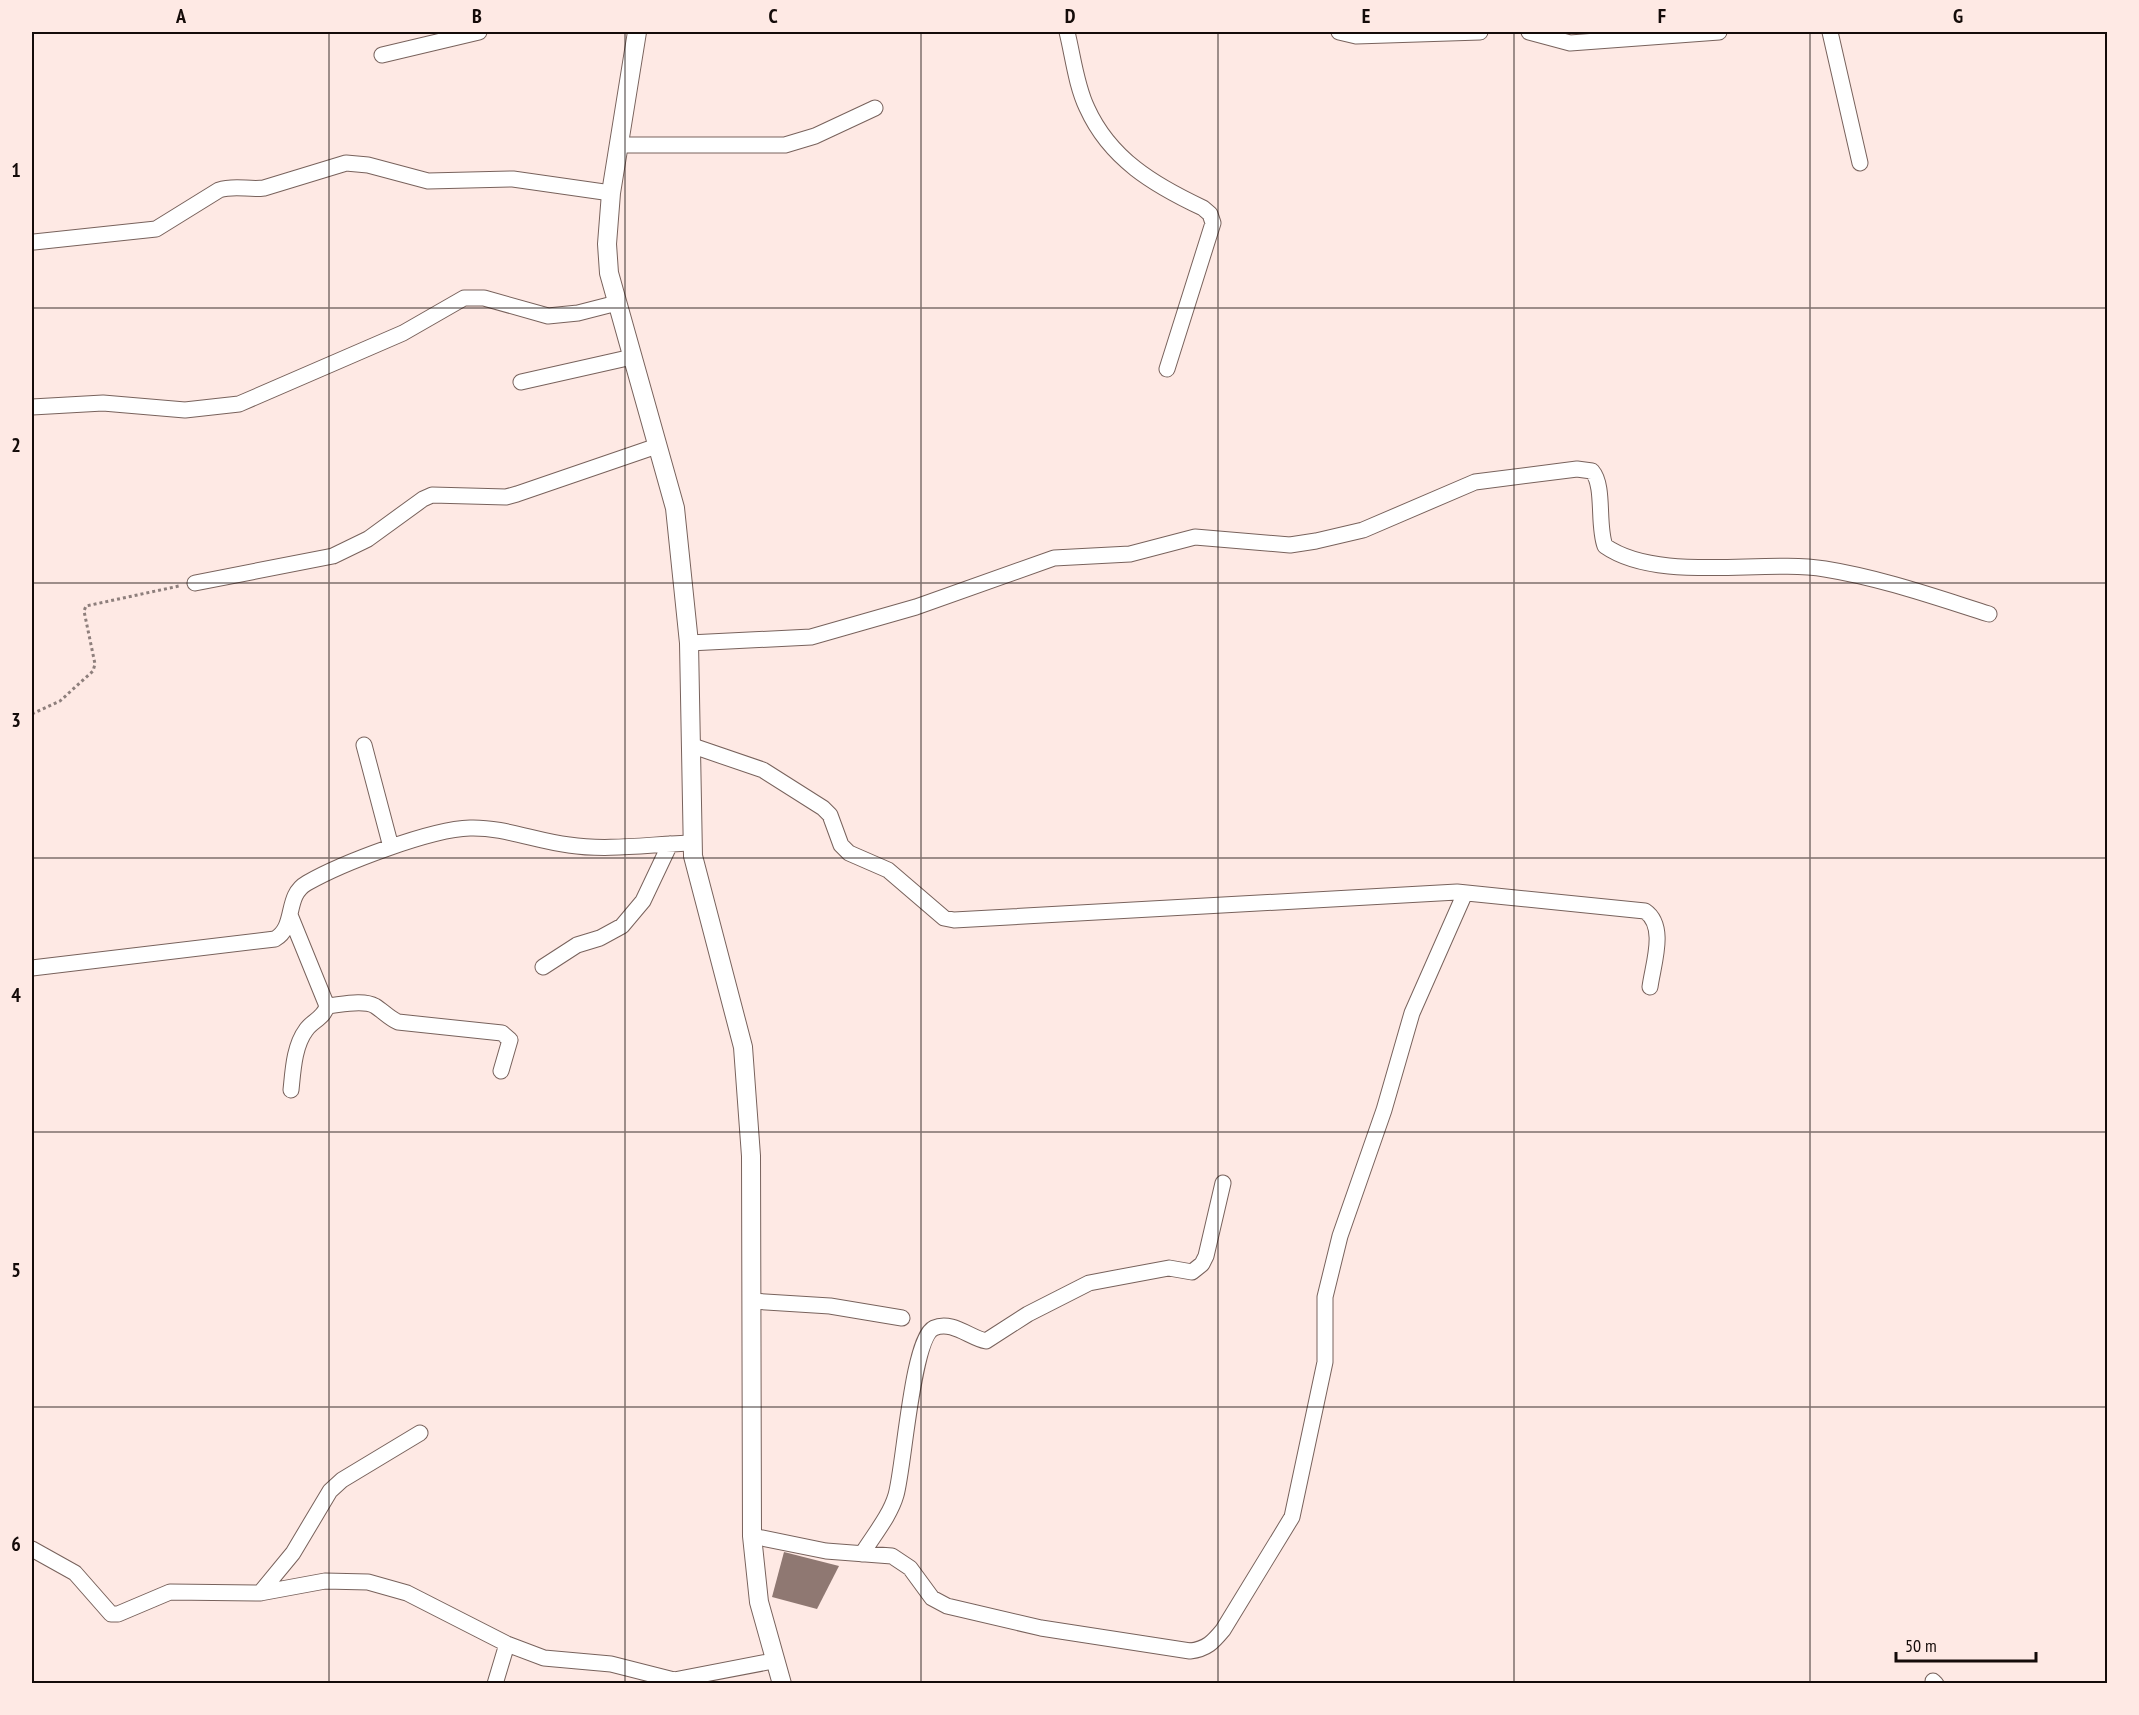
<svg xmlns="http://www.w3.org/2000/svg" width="2139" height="1715" font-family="'PT Sans Narrow',sans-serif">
<rect width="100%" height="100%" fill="#fee9e4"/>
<path fill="#8f7872" d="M784,1552l55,14 -22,43 -45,-12z"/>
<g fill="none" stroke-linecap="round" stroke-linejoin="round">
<defs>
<path id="minor" d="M1067,32c6,24 9,53 20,76 23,51 67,77 116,100l7,6 3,9 -46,146
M1339,32l17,4 124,-4
M1529,32l41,11 149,-11
M1830,32l30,131
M382,55l97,-23
M620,145h165l30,-9 60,-28
M34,242l122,-13 63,-39c15,-5 30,0 45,-2l82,-25 22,2 60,16 85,-2 98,14
M521,382l111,-25
M32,407l71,-4 82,7 54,-6 164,-71 61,-35h20l64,18 30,-3 39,-10
M195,583l138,-27 35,-17 55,-40 9,-4 74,2 11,-3 140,-48
M689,643l122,-6 105,-30 138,-49 76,-4 65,-17 95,8 26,-4 47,-11 112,-48 102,-13 15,2c13,15 5,54 13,75 53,37 156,13 220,23 56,9 110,28 164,45
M364,745l27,102
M693,746l70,24 60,38 7,7 11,30 8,8 39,17 56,48 10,2 503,-28 188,19c22,15 8,53 5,76
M290,915l37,91c-3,12 -15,15 -21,24 -12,16 -13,41 -15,60
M543,967l34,-22 23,-7 22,-12 21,-25 27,-57
M32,968l243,-29c22,-13 9,-43 32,-56 35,-20 124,-54 163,-55 33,-1 66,13 99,17 39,6 83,-1 123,-2
M327,1006c13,-1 36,-7 48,0 8,5 14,12 23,16l104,11 8,7 -9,31
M751,1301l79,5 72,12
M752,1536l74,15 66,5 18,12 22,30 15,8 94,22 149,23c17,-2 23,-9 33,-21l69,-113 33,-155v-65l15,-61 44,-126 28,-97 53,-120
M32,1549l43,24 36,41h7l52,-22 90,1 65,-12 43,1 39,11 100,51 37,14 67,6 63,16 99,-19
M862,1554c11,-18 28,-38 34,-59 8,-27 16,-157 38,-167 18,-8 36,10 52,13l42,-27 61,-31 80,-15 23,4 10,-8 4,-8 17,-73
M260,1593l33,-40 37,-62 12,-11 78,-47
M1933,1681l3,3
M495,1684l12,-40"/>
<path id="tertiary" d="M637,32l-26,161 -4,51 2,29 66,235 14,135 4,213 50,191 8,109 1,380 7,66 23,82"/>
</defs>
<use href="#minor" stroke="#78625c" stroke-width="17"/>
<use href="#tertiary" stroke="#78625c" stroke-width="20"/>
<path stroke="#8e7f7c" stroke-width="3" stroke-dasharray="3 3" stroke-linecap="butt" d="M32,714l28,-13 33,-30 2,-7 -11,-53 2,-5 93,-20"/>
<use href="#minor" stroke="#fff" stroke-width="15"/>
<use href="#tertiary" stroke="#fff" stroke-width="18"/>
</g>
<path fill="none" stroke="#140b09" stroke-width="1.5" stroke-opacity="0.55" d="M329,32v1652M625,32v1652M921,32v1652M1218,32v1652M1514,32v1652M1810,32v1652M32,308h2076M32,583h2076M32,858h2076M32,1132h2076M32,1407h2076"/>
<rect width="2139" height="1715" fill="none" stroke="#fee9e4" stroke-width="66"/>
<path d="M1896 1652v9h140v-9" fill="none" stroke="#140b09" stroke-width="3"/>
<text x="1905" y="1652" font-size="18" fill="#140b09" stroke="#fee9e4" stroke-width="4.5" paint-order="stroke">50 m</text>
<rect x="33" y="33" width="2073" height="1649" fill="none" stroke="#140b09" stroke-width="2"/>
<g font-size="20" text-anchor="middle" font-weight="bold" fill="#140b09">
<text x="181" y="23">A</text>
<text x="477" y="23">B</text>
<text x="773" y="23">C</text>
<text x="1070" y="23">D</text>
<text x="1366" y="23">E</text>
<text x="1662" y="23">F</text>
<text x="1958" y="23">G</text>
<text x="16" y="177">1</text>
<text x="16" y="452">2</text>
<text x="16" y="727">3</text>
<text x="16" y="1002">4</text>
<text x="16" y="1277">5</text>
<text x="16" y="1551">6</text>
</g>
</svg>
